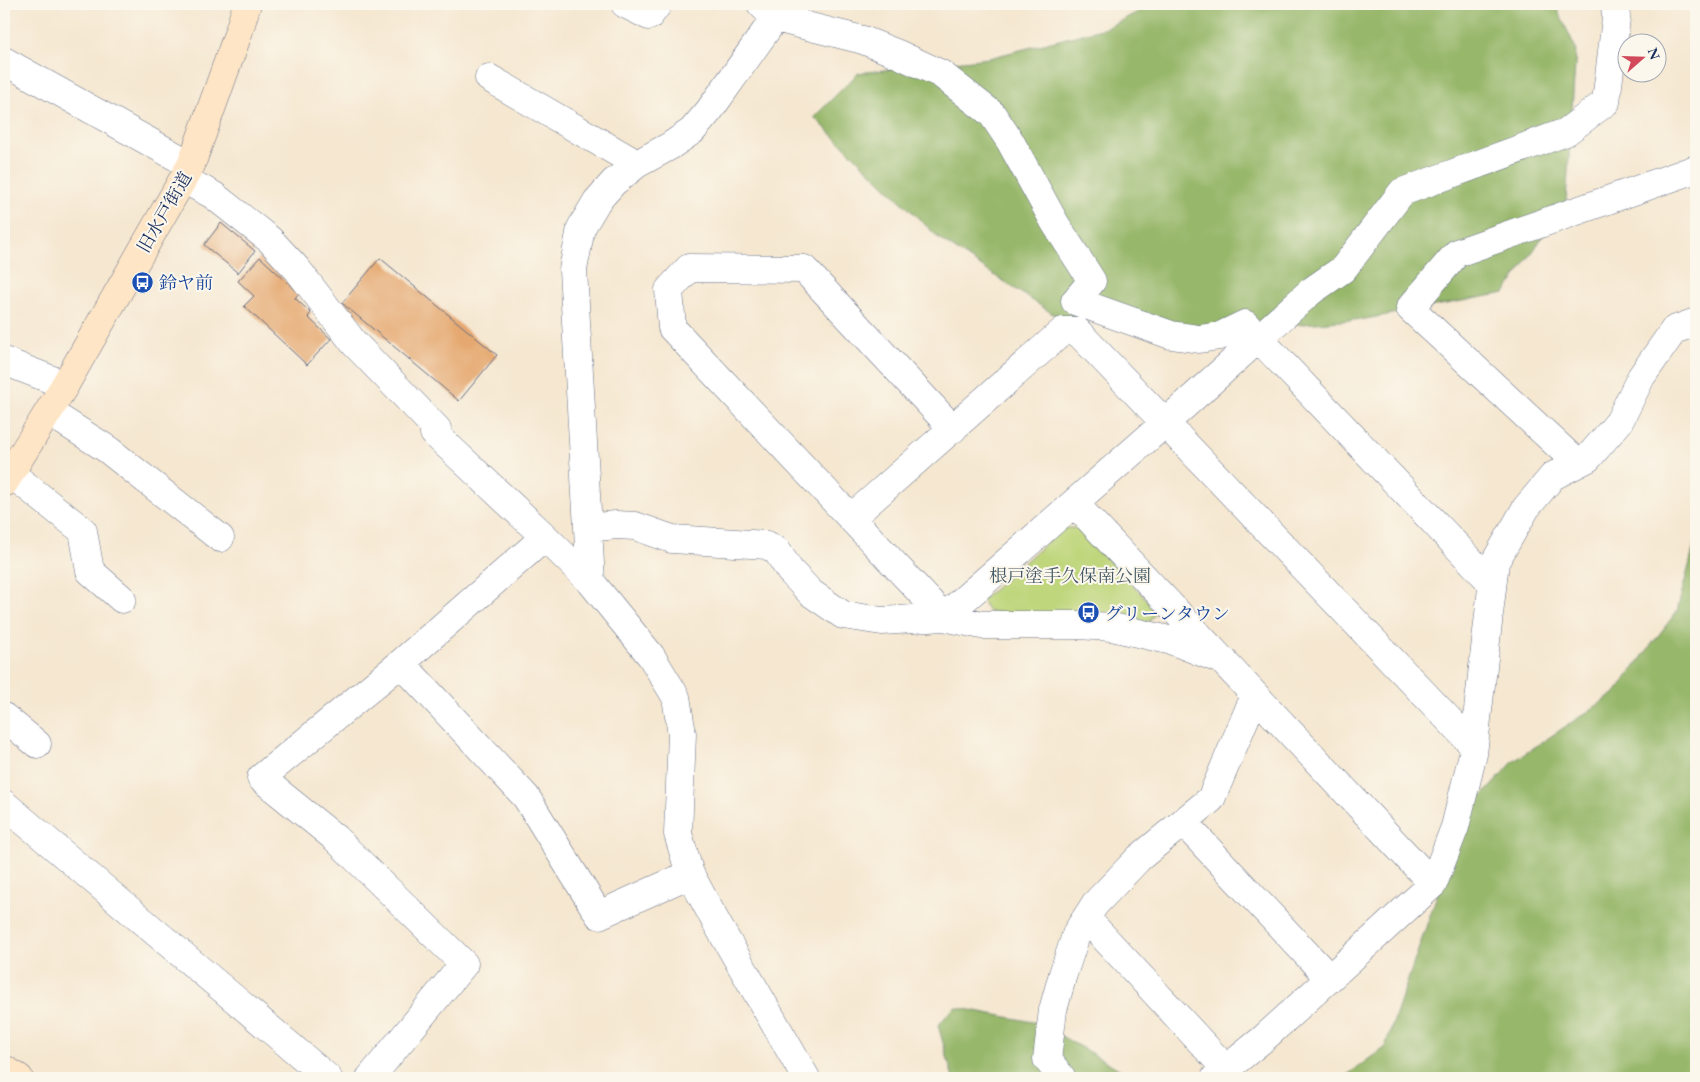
<svg xmlns="http://www.w3.org/2000/svg" width="1700" height="1082" font-family="'EB Garamond','Noto Serif JP',serif">
<rect width="100%" height="100%" fill="#fbf7ec"/>
<filter id="ink" filterUnits="userSpaceOnUse"><feTurbulence type="fractalNoise" baseFrequency=".02" numOctaves="2"/><feDisplacementMap in="SourceGraphic" scale="10" xChannelSelector="R" yChannelSelector="G"/><feConvolveMatrix kernelMatrix="1 2 1 2 8 2 1 2 1" color-interpolation-filters="sRGB"/></filter>
<filter id="wash" filterUnits="userSpaceOnUse"><feTurbulence type="fractalNoise" baseFrequency=".0096" numOctaves="4" result="noise"/><feDisplacementMap in="SourceGraphic" scale="20" xChannelSelector="R" yChannelSelector="G"/><feGaussianBlur stdDeviation="1.12" result="paint"/><feColorMatrix in="noise" values="0 0 0 0 0 0 0 0 0 0 0 0 0 0 0 0 0 1.4 0 .05"/><feComposite in="paint" operator="in"/></filter>
<g filter="url(#wash)">
<rect width="100%" height="100%" fill="#f5e7d0"/>
<path fill="#bfd67b" stroke="#6d826c" d="M1063,528h14l80,82 -8,12 -160,-10 -7,-12z"/>
<path fill="#97b76b" stroke="#597364" d="M1154,4h401l21,45 -10,153 -61,91 -140,26 -138,11 -168,-12 -118,-78 -127,-123 44,-44 131,-15 117,-30z
M1696,539v539h-353l42,-31 79,-231 50,-55 100,-67 63,-83z
M955,1007l83,16 97,55h-182l-15,-53z"/>
<g id="blocks">
<path fill="#e5a86f" d="M221,223l34,28 -17,22 -34,-28z
M260,257l39,36 -4,5 16,15 -3,4 23,22 -24,26 -63,-59 10,-10 -16,-15z
M380,258l117,97 -38,46 -117,-98z"/>
</g>
</g>
<g filter="url(#ink)">
<use href="#blocks" fill-opacity="0" stroke="#676f86" stroke-width="1"/>
<g fill="none" stroke-linecap="round" stroke-linejoin="round">
<defs>
<path id="street" d="M625,4l24,12 9,-12
M761,4l14,14 88,22 35,14 43,20 51,40 18,27 45,82 37,58 -17,20 96,34 28,4 21,-3 25,-12 247,259
M795,4l-3,4 -17,10 -66,93 -17,20 -22,15 -33,18 -23,18 -17,19 -16,27 -8,42 15,258 28,-3 19,1 37,13 95,6 10,6 13,20 21,22 32,22 39,6 62,-4 38,8h95l35,2 61,14 51,20
M4,61l187,104
M489,78l148,86
M183,179l30,16 57,45 27,29 57,74 83,86 -3,4 111,104 46,45 60,74 25,41 6,37 -4,100 12,40 26,48 90,156
M4,361l61,24
M49,412l58,37 113,89
M1577,463l-167,-155 47,-55 239,-84
M10,473l73,58 7,40 32,28
M1074,503l359,381
M851,518l212,-187h14l397,415
M588,528l3,54
M944,617l221,-194 145,-131 33,-23 59,-77 164,-60 40,-30 10,-84 -1,-14
M944,617l-272,-289 -3,-38 20,-22 115,1 149,160
M401,663l125,134 73,118 91,-41
M4,717l33,27
M4,804l324,274
M1183,822l146,156
M1086,918l140,151
M370,1078l94,-114 -129,-126 -74,-60 140,-115 144,-126
M1062,1078l-15,-19 6,-49 10,-36 14,-42 18,-28 44,-46 72,-59 44,-104
M1215,1078l48,-39 170,-155 22,-57 18,-73 22,-192 31,-54 27,-32 35,-18 31,-36 22,-45 33,-47 22,-8"/>
<path id="secondary" d="M4,483l61,-98 126,-220 48,-134 8,-27
M4,1069l15,9"/>
</defs>
<use href="#street" stroke="#676f86" stroke-width="29"/>
<use href="#secondary" stroke="#676f86" stroke-width="29"/>
<use href="#street" stroke="#fff" stroke-width="28"/>
<use href="#secondary" stroke="#fee5c5" stroke-width="28"/>
</g>
</g>
<defs>
<symbol id="bus-disc" viewBox="-11 -11 22 22"><circle r="9.5" fill="#1a4fb4" stroke="#fbf7ec"/><path d="M-5-6H5V4H4V6H2V4H-2V6H-4V4H-5ZM-3.5-4V0h7V-4ZM-3.5 1.2v1.5H-2V1.2ZM2 1.2v1.5H3.5V1.2Z" fill="#fff"/></symbol>
</defs>
<g fill-rule="evenodd">
<use href="#bus-disc" x="130" y="270" width="25" height="25"/>
<use href="#bus-disc" x="1076" y="600" width="25" height="25"/>
</g>
<g text-anchor="middle" dominant-baseline="central" stroke-width="4" stroke-linejoin="round" paint-order="stroke">
<g font-size="18" fill="#1b2f5e" stroke="#fbf7ec">
<text transform="translate(164 212) rotate(-60)">旧水戸街道</text>
</g>
<g font-size="18" fill="#164399" stroke="#fbf7ec" text-anchor="start">
<text x="159" y="282">鈴ヤ前</text>
<text x="1105" y="613">グリーンタウン</text>
</g>
<g font-size="18" fill="#445965" stroke="#fbf7ec">
<text x="1070" y="575">根戸塗手久保南公園</text>
</g>
</g>
<rect width="1700" height="1082" fill="none" stroke="#fbf7ec" stroke-width="20"/>
<g transform="translate(1642 58) rotate(70)"><circle r="24" fill="#fbf7ec" stroke="#a1a7b3"/>
<path d="M0-4L9 19L0 12L-9 19Z" fill="#d1495b"/>
<text y="-8" font-size="14" font-weight="bold" text-anchor="middle" fill="#1b2f5e">N</text>
</g>
</svg>
